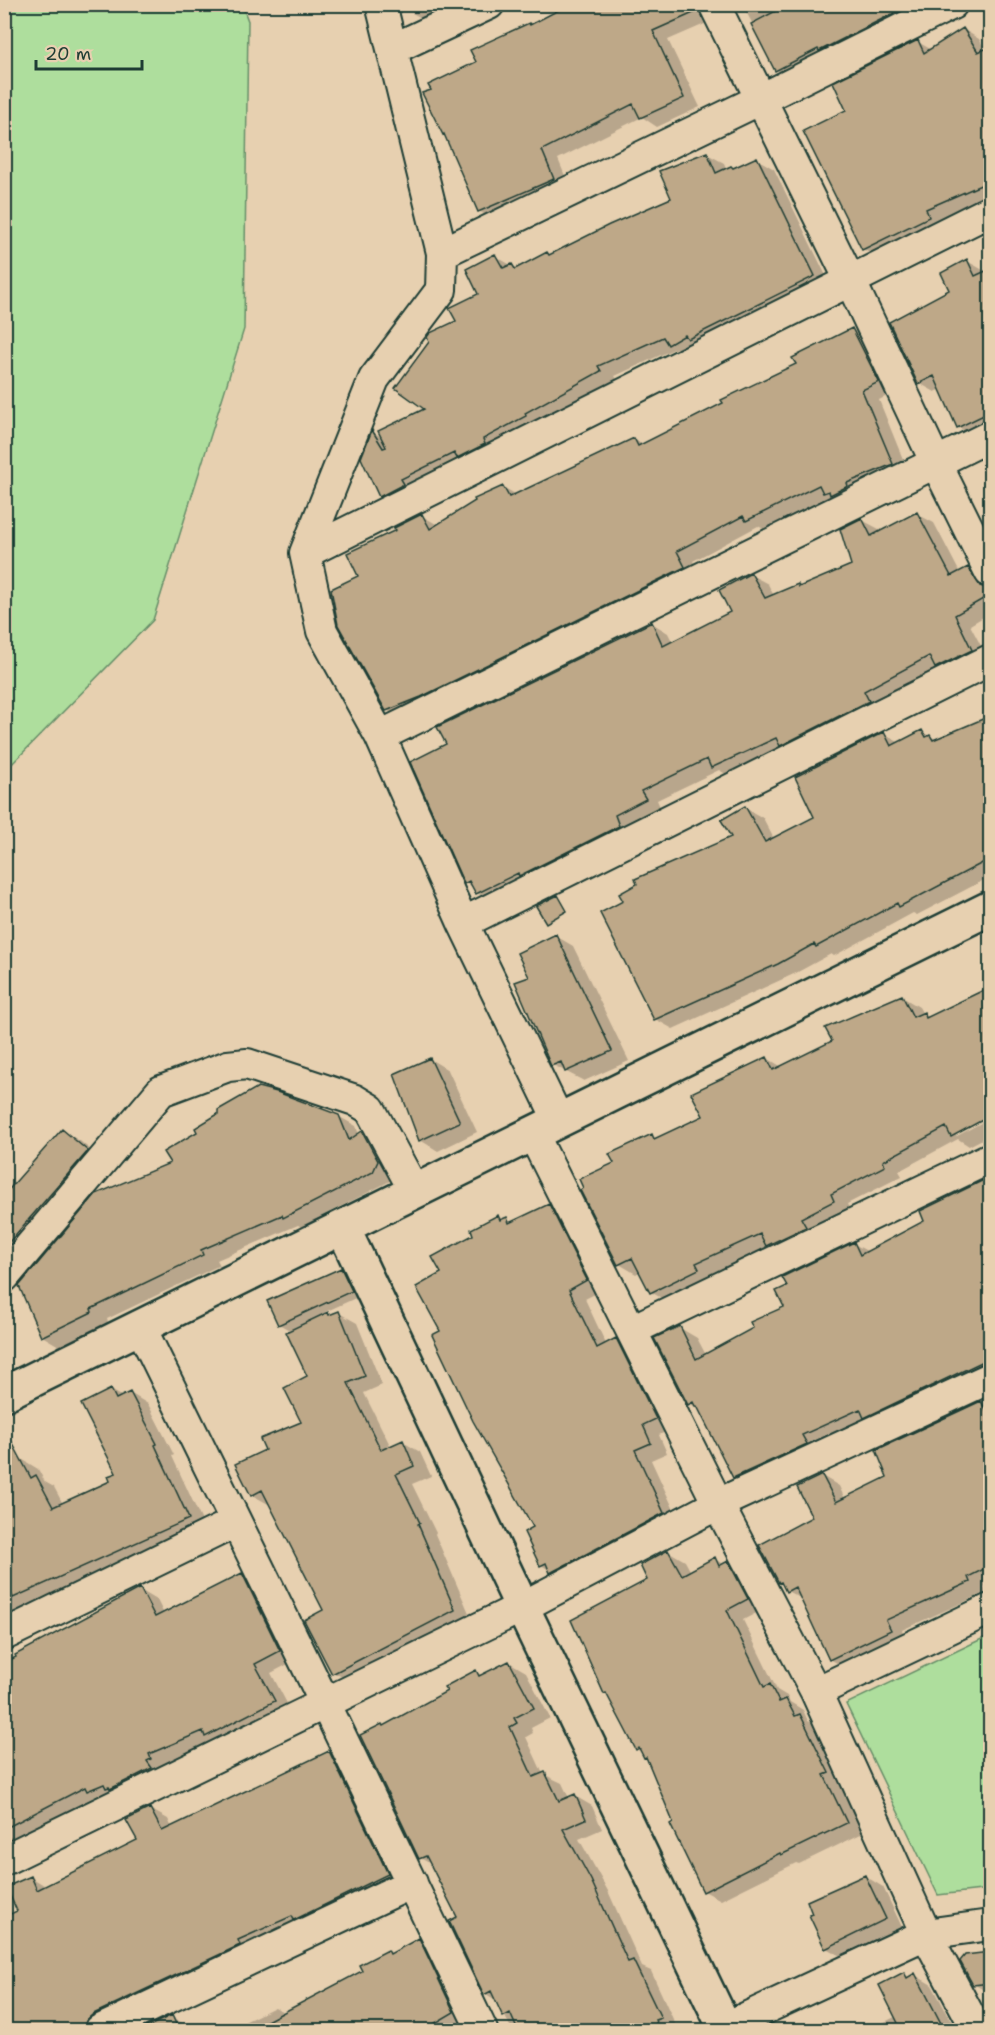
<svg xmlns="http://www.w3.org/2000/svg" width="995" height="2035" font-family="'Shantell Sans',sans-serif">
<rect width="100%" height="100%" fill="#e7d0b0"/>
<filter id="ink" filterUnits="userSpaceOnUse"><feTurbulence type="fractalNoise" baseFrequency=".0167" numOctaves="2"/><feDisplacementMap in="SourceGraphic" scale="12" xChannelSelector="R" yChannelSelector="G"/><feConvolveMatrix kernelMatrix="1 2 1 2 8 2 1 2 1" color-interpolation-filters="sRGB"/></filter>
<g filter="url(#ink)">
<path fill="#aede9d" stroke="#668e68" stroke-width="1.5" d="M5,4l237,1 6,16 -4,308 -91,291 -148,151z
M990,1635v254l-52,6 -92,-191z"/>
<path fill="#0003" d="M408,4h57l-36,18 -17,-9z
M573,4h143l-2,16 -46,20 32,67 -43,20 -15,-10 -84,42 12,29 -74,33 -17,-10 -1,-149 53,-36z
M742,4h176l-125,76 -16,-10z
M963,29l16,10 7,11 4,-2v149l-111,62 -16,-10 -15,-138 70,-69 14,8z
M707,154l17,9 3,7 7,-1 23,-10 17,10 57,117 -144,68 -11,-6 -61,28 3,5 -221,125 -17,-10 -7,-64 10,6 43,-29 32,-87 22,-27 15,-39 23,13 29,-15 4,2 122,-57z
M967,261l16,9 2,4 5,-3v158l-15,7 -17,-9 -16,-38 -7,3 -16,-9 32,-93z
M852,329l17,10 26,53 -16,8 30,74 -68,28 -9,-6 -67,34 -7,-4 -65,35 8,16 -296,143 -18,-10 -27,-133 38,-46 24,-15 16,9 65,-38 14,8 117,-56 9,6 155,-80z
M917,514l17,9 26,50 8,-5 17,10 5,9v26l-20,12 18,34 -259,117 -10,-6 -62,30 4,9 -167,93 -17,-9 -3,-5 -8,-5 -18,-138 204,-122 16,10 5,10 59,-30 19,-38 17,9 6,12 24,-11 4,3 51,-23 9,-45 17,9 2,4z
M990,717v160l-73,38 -4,-2 -79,43 -3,-2 -35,19 -123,56 -18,-10 90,-211 18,10 11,21 42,-22 68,-83 16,9 22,-11 15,8z
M556,936l17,10 56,115 -45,20 -31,-16 -22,-88z
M990,987v127l-35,20 2,2 33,-18v17l-21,11 -11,-7 -59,32 3,5 -55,28 3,6 -65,45 -16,-9 -57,27 3,6 -47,23 -17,-10 -10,-21 -5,3 -17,-10 -3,-101 36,-27 6,3 47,-22 62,-59 15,9 52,-25 68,-45 17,10 4,7 8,4z
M430,1059l18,11 29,62 -39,19 -18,-11z
M338,1116l18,10 3,9 3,-3 17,10 16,29 -5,10 -89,46 -3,-2 -81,35 3,5 -113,54 1,3 -49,24 -17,-10 130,-173 27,-30z
M62,1131l18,10 25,21 -79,93 -22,-13z
M990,1179v179l-4,-2 -1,2 5,4v14l-238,111 -17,-10 -33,-66 -13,-8 -9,-75 17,10 9,17 49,-26 31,-22 3,-20 65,-43 15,8 57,-31 -4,-9z
M549,1206l17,10 37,74 -18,9 21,45 10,-4 17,10 39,79 -13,6 8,18 -16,7 29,63 -112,58 -27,-16 -5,-37 -94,-196 1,-58 32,-39 23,-18 15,5z
M341,1270l9,5 10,21 -35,16 6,4 8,-3 18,10 25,62 -18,8 27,54 12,-5 17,10 11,24 -19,8 24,49 -1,1 37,86 -121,62 -18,-10 -8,-62 -55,-105 -18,-10 15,-45 36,-28 6,-45 -18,-46 -12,-7z
M111,1390l12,7 7,-4 18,11 26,51 -2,1 34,74 -202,90v-153l16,-9 18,11 7,13 9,5 9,17 49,-22 6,-9z
M990,1398v186l-6,3 2,5 -84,38 5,10 -60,29 -17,-10 -28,-60 -15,-8 -3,-7 -4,-2 34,-65 8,-41 17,10 6,13 44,-21 -11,-28z
M668,1551l17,10 6,11 24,-13 9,6 4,-2 17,9 19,37 -21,11 34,70 10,6 3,6 13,8 5,11 8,4 28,58 -4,2 23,48 -64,31 -3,-1 -75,37 -17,-9 -56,-132 -11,-10 -28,-54 -4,-2 44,-113z
M242,1575l17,10 37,75 -25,13 20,38 -126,52 2,6 -163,79v-185l136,-73 17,10 7,14z
M509,1662l17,10 24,46 -19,10 2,5 -7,4 17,37 19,9 7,15 6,-2 17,10 10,23 -23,10 29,52 34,76 9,4 27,59h-166l-15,-29 -11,-7 -27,-76 -26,-53 -13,-7 -36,-131 64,-35 28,-20 7,4z
M329,1752l17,10 58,122 -311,146h-89l15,-118 12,-35 16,10 92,-46 11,-32 18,10 4,9z
M865,1876l18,11 20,42 -59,29 -18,-10 -12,-34z
M419,1940l17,10 35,72 -15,8h-228l47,-23 10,6 79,-42 24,-20 5,3z
M990,1953v41l-16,-10 -8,-28z
M904,1974l6,4 5,-3 17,10 24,45h-88l29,-14z
M172,2017l17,10 2,3h-48z"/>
<path fill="#bea888" stroke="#1f3d34" stroke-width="1.5" d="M570,4h127l1,7 -45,20 31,67 -44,20 -7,-14 -91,46 12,29 -76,33 -34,-78 -1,1 -21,-42 9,-3 -3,-5 48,-23 -6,-12 59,-27 1,2z
M789,4h114l1,4 -85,43 -1,-2 -43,22 -24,-47z
M963,28l15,24 12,-5v134l-64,28 3,8 -67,33 -59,-119 43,-21 -13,-28 85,-42 6,13z
M707,152l9,21 15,-7 2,2 24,-11 58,119 -127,63 -3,-4 -17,10 -5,-8 -65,29 3,5 -76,42 1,3 -43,23 2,5 -28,14 -3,-5 -53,26 3,5 -25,13 -18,-39 11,-28 11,18 3,-1 -8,-16 46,-22 -29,-21 34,-46 -2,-5 3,-4 26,-12 -7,-13 29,-14 -12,-25 29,-15 8,14 9,-4 3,5 32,-17 2,3 60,-30 62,-27 -12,-27z
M967,259l8,17 15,-7v143l-33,16 -23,-52 -16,8 -29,-62 60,-32 -8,-17z
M852,328l27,54 -17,8 31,74 -46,19 1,3 -18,9 -1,-4 -6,2 -4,-8 -73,36 -3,-5 -66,35 8,16 -264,130 -35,14 -48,-86 -7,-36 27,-13 -11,-23 49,-23 -2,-2 28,-14 8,15 45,-28 -1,-2 29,-13 6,11 125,-59 4,8 85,-43 -2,-3 75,-36 -4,-6z
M917,512l34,64 17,-9 12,19 10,3v6l-35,20 17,35 -37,18 -6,-12 -65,35 5,10 -89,45 -4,-8 -65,30 -4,-9 -66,32 5,8 -31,16 4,11 -100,50 -1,-3 -42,21 -7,-13 -5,3 -54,-122 36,-18 -9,-17 215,-105 11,24 67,-34 -11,-22 32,-17 14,25 33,-14 1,3 52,-22 -11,-36 22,-11 9,18z
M990,716v143l-91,48 -2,-4 -81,44 -2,-3 -36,20 -124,56 -54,-107 23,-12 -4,-7 18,-10 -2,-5 96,-42 -10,-17 24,-14 20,36 49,-25 -19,-40 89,-45 7,14 31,-16 4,7 4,-2 3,5z
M558,895l9,16 -21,12 -10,-17z
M556,934l56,117 -47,21 -4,-10 -10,4 -36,-84 14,-5 -12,-24z
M990,987v129l-39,21 -5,-10 -63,34 2,5 -54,28 3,7 -33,17 5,9 -40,19 -6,-12 -64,29 3,6 -49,24 -18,-35 -14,7 -38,-75 3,-2 -4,-9 35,-16 -5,-9 43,-20 2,5 49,-23 -12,-23 76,-36 6,13 59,-29 -7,-13 77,-33 11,22 11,-5 2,6z
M430,1058l30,64 -41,19 -25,-67z
M258,1087l19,5 62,23 10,25 13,-9 16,30 -5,11 -90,46 -1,-3 -81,35 2,5 -112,54 1,3 -51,25 -22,-51 77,-92 74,-31 -7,-11 34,-20 -2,-4 23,-14v-4z
M62,1129l26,22 -84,97v-53z
M990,1177v181l-126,60 -4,-9 -58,26 5,9 -74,34 -36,-72h-2l-2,-4 -5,3 -34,-67 26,-12 16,33 57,-31 -3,-6 34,-15 -8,-16 11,-5 -5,-9 72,-35 6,13 64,-34 -4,-10z
M549,1204l38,76 -18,10 28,58 19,-10 40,81 -13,6 8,18 -16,7 29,63 -114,60 -4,-10 -6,3 -16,-34 9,-5 -60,-106 -41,-86 8,-4 -24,-44 25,-14 -9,-16 41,-22 -2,-6 27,-14 2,5 7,-3 2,6z
M341,1268l11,23 -74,34 -11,-24z
M339,1311l26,65 -17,7 33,67 22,-10 11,26 -18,8 24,49 -2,1 37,86 -123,64 -28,-54 19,-10 -61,-120 -11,6 -16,-32 30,-14 -5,-11 41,-17 -17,-34 23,-12 -21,-44 42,-20 1,3z
M111,1389l5,10 14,-7 27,52 -2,1 34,74 -176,79 -2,-5 -7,3v-169l27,51 5,-3 17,32 57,-26 -2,-5 8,-3 -35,-69z
M981,1401l9,18v147l-22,11 2,5 -84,38 5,10 -62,30 -34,-73 -9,5 -5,-10 -2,1 -20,-38 53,-28 -15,-30 25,-12 14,27 51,-25 -11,-27z
M668,1550l14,25 33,-18 4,9 9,-5 20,38 -21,11 37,77 6,-3 9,18 7,-3 9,17 5,-2 29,59 -5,2 23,48 -66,32 -1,-2 -77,39 -33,-68 3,-2 -27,-65 -2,1 -5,-10 -3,2 -30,-57 -2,1 -33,-74 76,-40 -7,-15z
M242,1573l38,78 -25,13 20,37 -70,36 -2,-6 -54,23 2,5 -4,2 5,7 -42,21 -1,-2 -3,1 -2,-4 -17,7 -2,-4 -81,42v-166l12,-6 -1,-2 125,-67 15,29z
M509,1661l25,47 -20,10 3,5 -7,4 23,50 12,-5 14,29 16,-7 11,25 -23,10 28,51 37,82 5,-2 28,58 -6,2 5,11h-142l-8,-18 -7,4 -12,-26 -7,4 -35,-74 8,-4 -31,-61 -7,3 -59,-124 22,-11 1,2 64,-35 -3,-4 32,-17 3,6z
M329,1751l59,123 -94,46 -2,-4 -54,24 2,5 -147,69 -7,7 -3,10h-79v-114l13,-6 -11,-24 25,-11 6,14 100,-50 -11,-20 24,-12 12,23z
M865,1875l21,44 -61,30 -16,-34 3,-1 -5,-13z
M419,1938l35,74 -32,19h-174l114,-60 -3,-6 29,-15 2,4z
M990,1952v31l-17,2 -13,-24 5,-6z
M904,1972l3,6 8,-5 30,58h-43l-23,-46z
M172,2015l7,16h-40z"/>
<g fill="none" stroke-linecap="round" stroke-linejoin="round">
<defs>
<path id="minor" d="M381,4l61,249 -1,37 -67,89 -69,174 17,78 58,105 83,187 96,198
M714,4l136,276 86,183 54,109
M393,49l96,-45
M442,253l319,-154 191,-95
M305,553l685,-342
M380,736l610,-300
M463,923l527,-263
M533,1134l185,370 98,188 110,242 51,96
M4,1277l157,-186 67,-25 19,-2 108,36 15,9 45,83
M140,1326l185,377 157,327
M632,1330l358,-172
M4,1635l232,-113
M816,1692l174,-83
M4,1860l518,-253 196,-103 272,-126
M724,2028l202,-94 64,-9
M100,2030l312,-147"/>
<path id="tertiary" d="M343,1228l179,379 204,423
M4,1394l986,-486"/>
</defs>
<use href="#minor" stroke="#1f3d34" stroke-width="34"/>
<use href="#tertiary" stroke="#1f3d34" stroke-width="38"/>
<use href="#minor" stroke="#e7d0b0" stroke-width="30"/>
<use href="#tertiary" stroke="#e7d0b0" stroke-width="33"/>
</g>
</g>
<rect width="995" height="2035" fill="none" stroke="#e7d0b0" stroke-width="24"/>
<rect x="12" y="12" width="971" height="2011" fill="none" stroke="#1f3d34" stroke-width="2" filter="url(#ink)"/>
<path d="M36 60v9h106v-9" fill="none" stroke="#1f3d34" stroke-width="3"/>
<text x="45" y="60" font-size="18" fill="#1f3d34" stroke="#e7d0b0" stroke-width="4.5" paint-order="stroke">20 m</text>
</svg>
